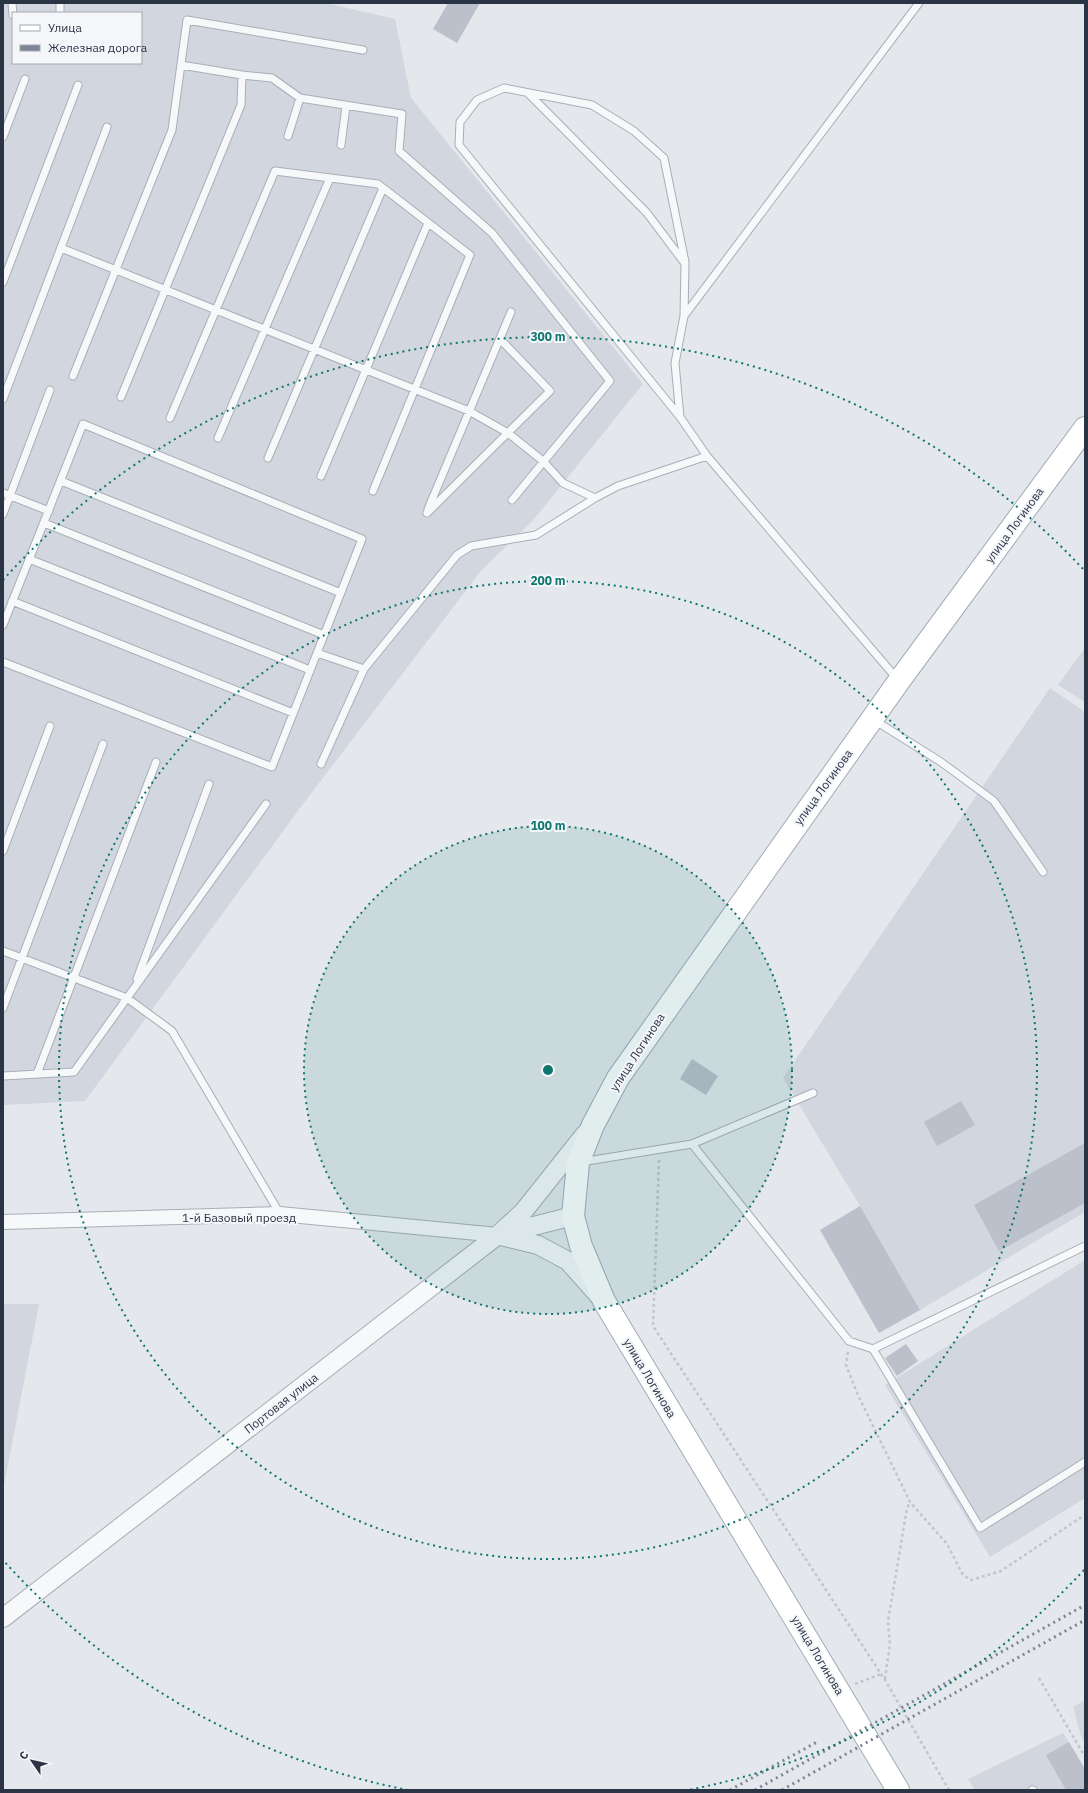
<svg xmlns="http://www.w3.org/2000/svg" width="1088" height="1793" font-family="'IBM Plex Sans',sans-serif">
<rect width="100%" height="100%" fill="#e4e7ec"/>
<path fill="#d2d6de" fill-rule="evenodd" d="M3,3h323l69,16 16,79 232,286 -108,134 -55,54 -180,236 -215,293 -82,4zM13,13h128v50h-128z
M1085,648v54l-27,-17z
M1050,688l35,24v500l-165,98 -60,-104 -77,-128z
M1085,1260v238l-95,59 -105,-172z
M3,1304h36l-36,186z
M1085,1700v43l-4,-7 -8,-29z
M1063,1733l22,36v21h-110l-7,-11z"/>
<path fill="#bbc0ca" d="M448,3h32l-23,40 -24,-14z
M692,1059l26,17 -12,19 -26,-16z
M961,1101l14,24 -38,21 -13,-24z
M1085,1143v60l-86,48 -25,-46z
M860,1206l60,104 -41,23 -59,-103z
M906,1344l12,17 -21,15 -12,-18z
M1069,1742l16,27v21h-19l-20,-35z"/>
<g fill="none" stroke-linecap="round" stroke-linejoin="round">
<defs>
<path id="service" d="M12,3l1,12
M60,3v10
M181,65l61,10 30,3 28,20 102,16 -3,37 93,82 118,148 -98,119
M528,93l119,120 36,48
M288,136l12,-38
M3,137l22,-58
M341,145l5,-39
M61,248l408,163 39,22 35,28 20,22 32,15
M3,282l75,-197
M684,316l235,-313
M73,376l99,-246 15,-110 176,30
M121,397l120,-292 1,-30
M3,399l104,-272
M680,417l-5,-54 9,-47 1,-54 -21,-104 -30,-27 -42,-26 -88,-17 -27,12 -17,22 -1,23 221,272 27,39 191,224
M170,418l105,-247 103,13 92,71 -97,236
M218,438l112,-260
M268,458l115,-270
M321,476l107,-253
M61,481l280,112
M3,493l46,18
M428,509l83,-197
M427,513l123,-122 -50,-52
M3,514l47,-124
M44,523l280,112
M29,559l281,111
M12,601l281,112
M3,625l80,-201 279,115 -90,228 -269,-105
M317,653l47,16
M874,720l67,42 53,39 49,71
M321,764l43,-95 93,-114 14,-9 65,-11 59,-37 23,-12 89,-30
M3,851l47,-125
M3,951l124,47 45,33 108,183
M137,979l72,-195
M3,1008l100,-264
M37,1074l119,-312
M3,1076l71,-4 192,-268
M813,1093l-121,51 157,197 24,8 107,179 105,-66
M581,1162l111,-18
M873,1349l212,-103
M1032,1790h1"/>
<path id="minor" d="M3,1222l277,-8 218,21"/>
<path id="tertiary" d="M499,1234l24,-22 62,-78
M501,1236l37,9 30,16 31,35
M3,1618l495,-383 75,-19"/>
<path id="primary" d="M898,1790l-294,-489 -23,-55 -8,-30 5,-53 15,-38 25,-47 281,-397 186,-253"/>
</defs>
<use href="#service" stroke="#a9aeb7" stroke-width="9"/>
<use href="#minor" stroke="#a9aeb7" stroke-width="16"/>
<use href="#tertiary" stroke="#a9aeb7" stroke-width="20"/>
<use href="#primary" stroke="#a3abb8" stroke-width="24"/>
<path stroke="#c2c5cb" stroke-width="2.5" stroke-dasharray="3 3" stroke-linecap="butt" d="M659,1160l-6,166 232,354 64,110
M848,1352l-2,13 12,30 52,107 37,42 16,31 8,5 30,-9 79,-53 5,-2
M1039,1678l46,79
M885,1679l5,-35 -2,-23 19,-113 3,-6
M855,1684l26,-10"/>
<use href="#service" stroke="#f7f8fa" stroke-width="7"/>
<use href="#minor" stroke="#f7f8fa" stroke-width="14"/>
<use href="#tertiary" stroke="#f7f8fa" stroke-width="18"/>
<use href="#primary" stroke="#fff" stroke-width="22"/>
<path stroke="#7d8696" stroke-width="3" stroke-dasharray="2 4" stroke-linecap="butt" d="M730,1790l87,-48
M755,1790l330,-185
M782,1790l303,-170"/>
</g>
<circle cx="548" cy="1070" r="244" fill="#0f766e" fill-opacity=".12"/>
<g fill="none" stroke="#0f766e" stroke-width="2" stroke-dasharray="2 4">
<circle cx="548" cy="1070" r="244"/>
<circle cx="548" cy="1070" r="489"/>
<path d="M1084 1570A733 733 0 0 1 688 1790M408 1790A733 733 0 0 1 3 1560M3 580A733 733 0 0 1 1084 570"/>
</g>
<g text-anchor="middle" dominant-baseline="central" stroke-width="4" stroke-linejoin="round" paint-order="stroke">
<g font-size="12" fill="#2b3445" stroke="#f4f6f9">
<text transform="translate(1014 525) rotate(-54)">улица Логинова</text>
<text transform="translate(823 787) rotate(-54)">улица Логинова</text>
<text transform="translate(637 1052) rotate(-57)">улица Логинова</text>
<text x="239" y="1217">1-й Базовый проезд</text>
<text transform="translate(650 1378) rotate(59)">улица Логинова</text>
<text transform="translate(281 1403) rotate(-38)">Портовая улица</text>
<text transform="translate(818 1655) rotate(59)">улица Логинова</text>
</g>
</g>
<circle cx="548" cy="1070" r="6" fill="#0f766e" stroke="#f4f6f9" stroke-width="2"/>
<g font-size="12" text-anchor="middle" font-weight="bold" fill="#0f766e" stroke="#f4f6f9" stroke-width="4" stroke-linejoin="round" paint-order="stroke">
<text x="548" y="341">300 m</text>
<text x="548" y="585">200 m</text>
<text x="548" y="830">100 m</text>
</g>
<rect width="1088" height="1793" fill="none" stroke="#2b3445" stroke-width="8"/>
<rect x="12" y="12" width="130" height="52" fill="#f4f6f9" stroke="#a4a8b1"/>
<rect x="20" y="25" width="20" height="6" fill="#ffffff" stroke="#a4a8b1"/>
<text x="48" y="32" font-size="12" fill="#2b3445">Улица</text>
<rect x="20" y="45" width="20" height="6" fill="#7d8696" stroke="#a4a8b1"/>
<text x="48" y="52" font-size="12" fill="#2b3445">Железная дорога</text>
<g transform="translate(32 1761) rotate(304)" stroke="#f4f6f9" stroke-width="3" paint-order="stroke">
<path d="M0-3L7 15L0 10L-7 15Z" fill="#2b3445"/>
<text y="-6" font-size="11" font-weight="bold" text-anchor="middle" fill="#2b3445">С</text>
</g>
</svg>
